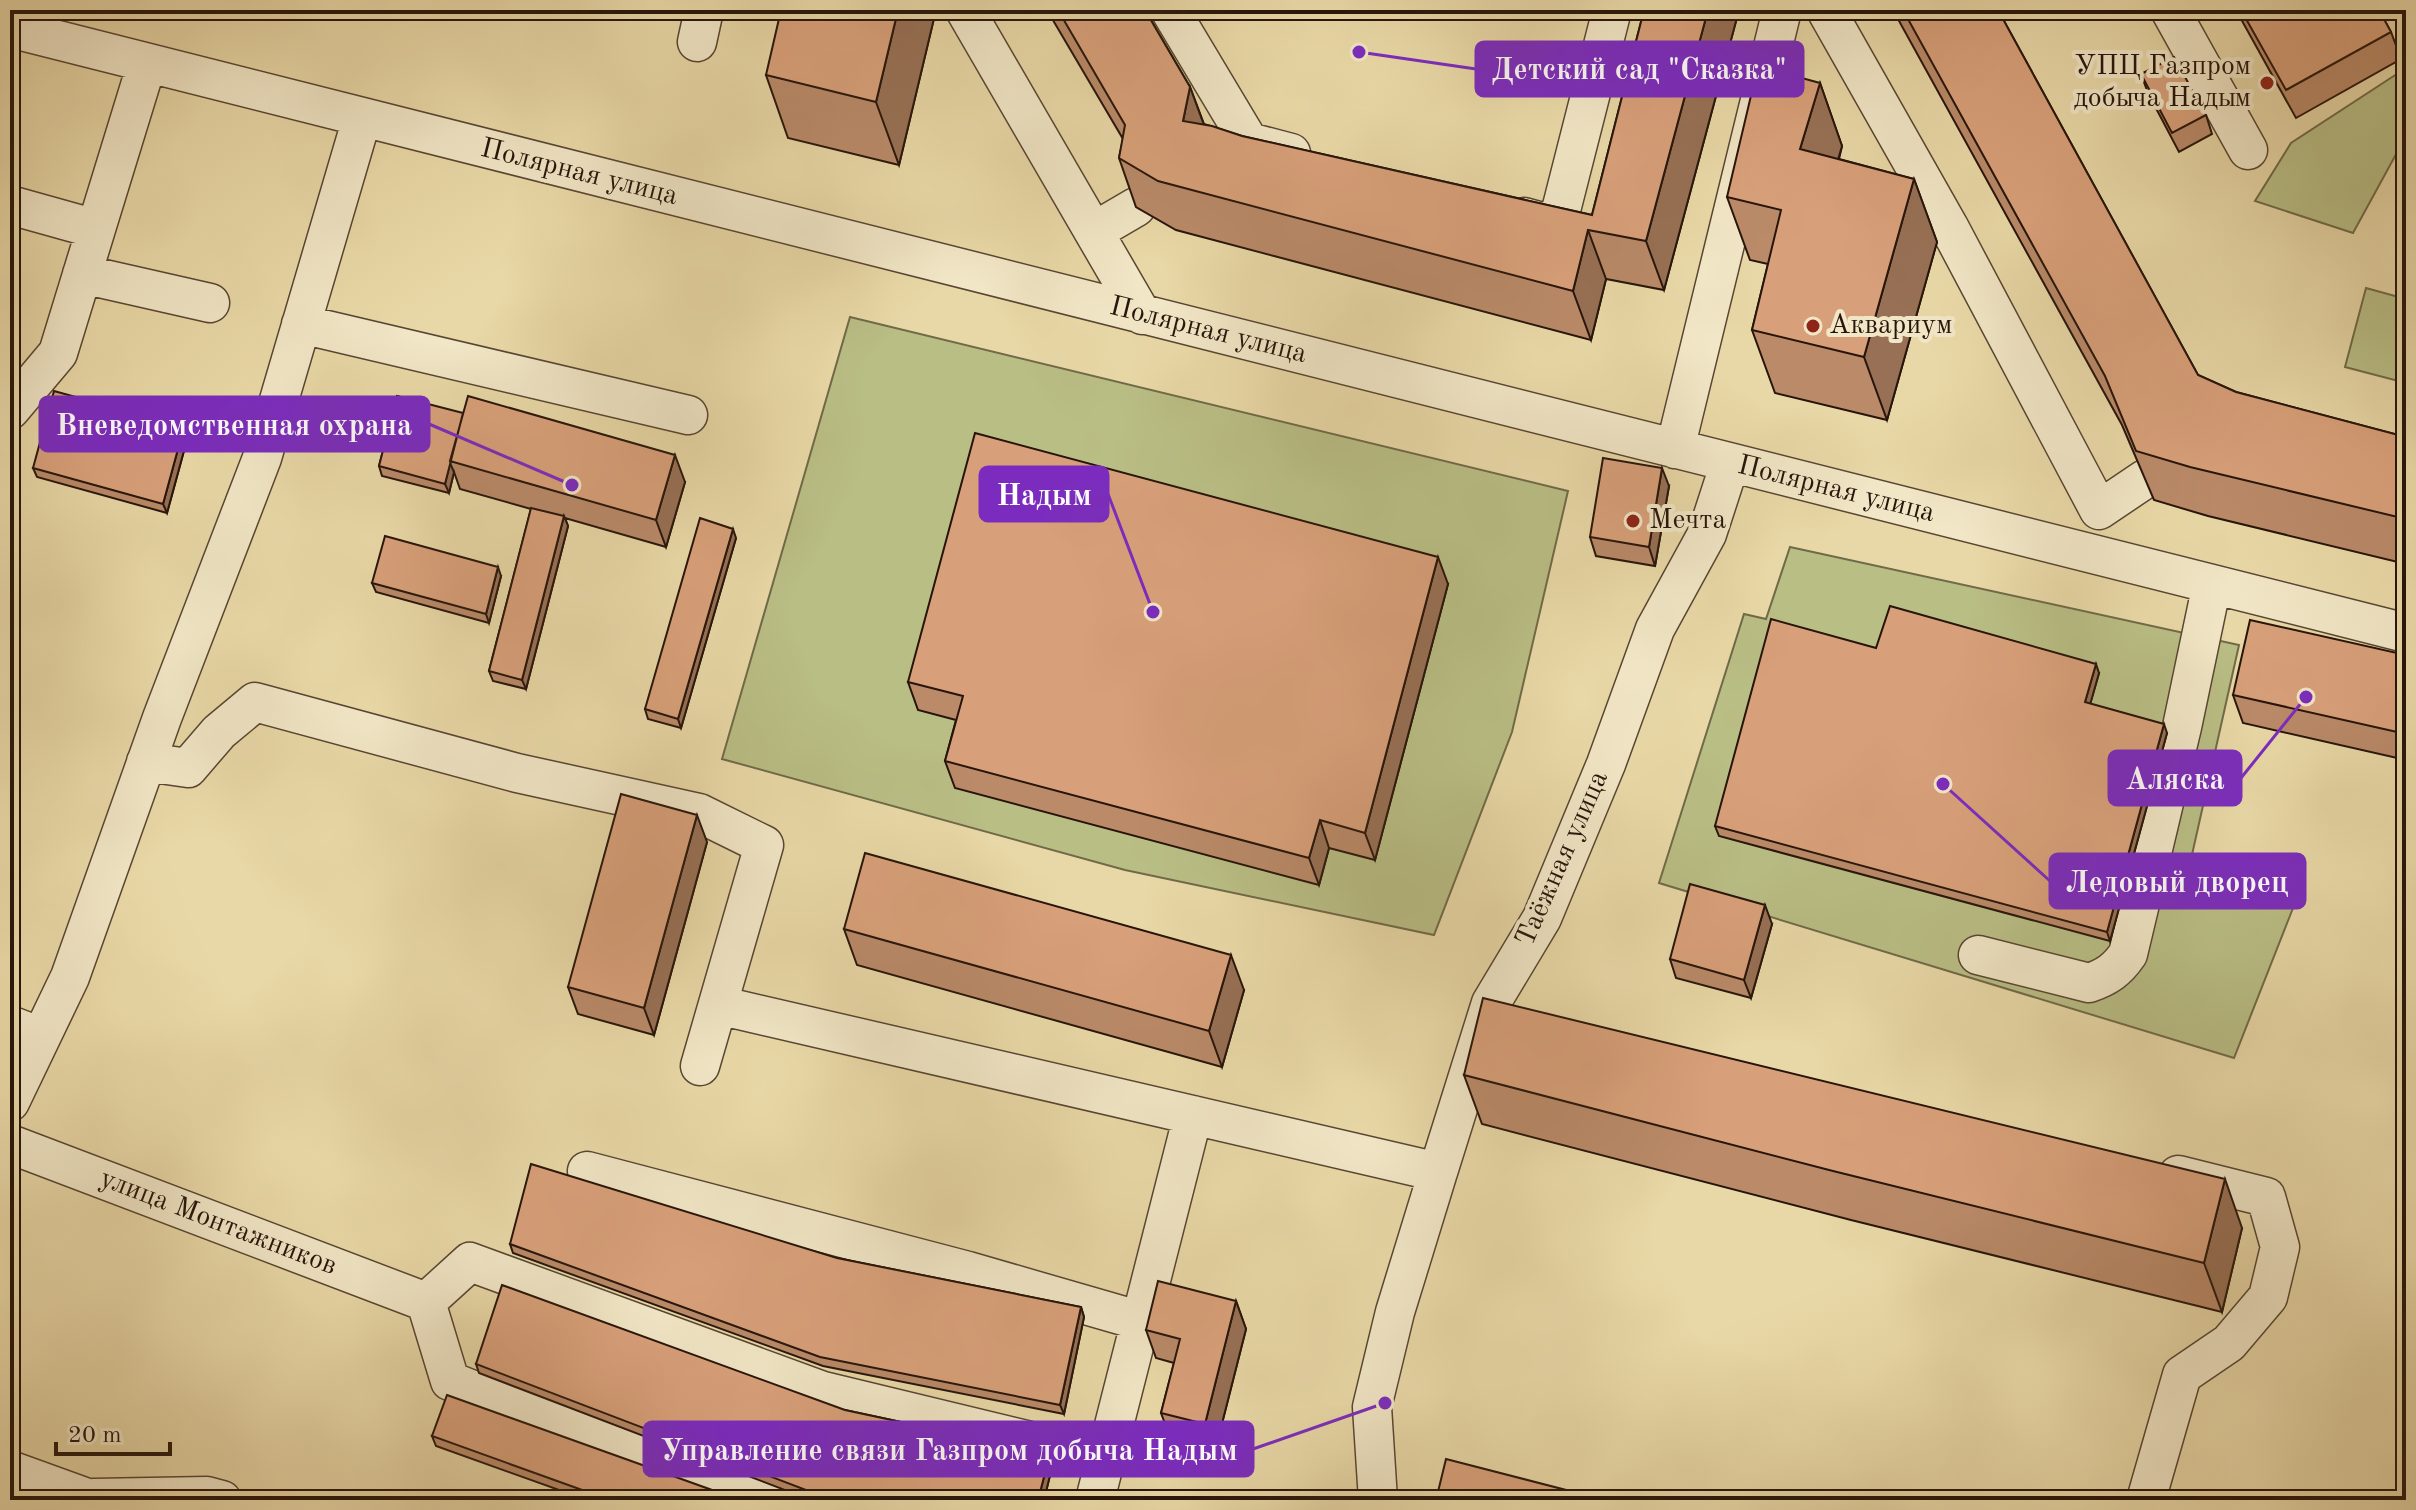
<svg xmlns="http://www.w3.org/2000/svg" width="2416" height="1510" font-family="'Old Standard TT',serif">
<rect width="100%" height="100%" fill="#e9d8a7"/>
<filter id="stains"><feTurbulence type="fractalNoise" baseFrequency=".0025" numOctaves="4"/><feColorMatrix values="0 0 0 0 .2 0 0 0 0 .09 0 0 0 0 .02 0 0 0 .5 -.17"/></filter>
<radialGradient id="worn" r=".72"><stop offset=".6" stop-color="#630" stop-opacity="0"/><stop offset="1" stop-color="#630" stop-opacity=".3"/></radialGradient>
<path fill="#b9be85" stroke="#706a48" stroke-width="2" d="M2406,68v68l-53,97 -98,-32 36,-58z
M2366,288l40,11v84l-61,-16z
M850,317l718,174 -56,241 -78,203 -309,-65 -403,-111z
M1790,547l449,98 -52,232 108,26 -61,155 -575,-175 85,-269 22,5z"/>
<g fill="none" stroke-linecap="round" stroke-linejoin="round">
<defs>
<path id="minor" d="M965,10l177,305
M1170,10l79,132 42,11
M1826,10l123,217 150,283 46,-31
M2170,10l78,140
M10,28l2396,605
M697,42l7,-32
M10,205l86,24 51,-166
M1524,217l33,9 55,-216
M1095,231l41,-24
M82,274l128,29
M301,324l387,91
M10,410l48,-57 38,-124
M1675,449l107,-439
M146,762l42,6 31,-36 36,-30 262,71 182,40 65,32 -64,221
M1978,955l111,28c18,-6 28,-13 39,-29l54,-227 30,-143
M718,1005l720,167 53,-169 51,-85 64,-154 49,-135 52,-95 23,-71
M10,1025l31,12
M10,1102l60,-125 92,-259 100,-260 100,-340
M10,1144l416,158
M587,1171l381,100 173,50
M426,1302l44,-40 353,129 282,68
M426,1302l24,79 135,53 197,66
M10,1470l83,30
M93,1498l114,-2 15,4
M1095,1500l98,-385
M1378,1500l-6,-93 23,-95 43,-140
M2146,1500l36,-125 47,-32 39,-46 12,-50 -14,-50 -88,-22"/>
</defs>
<use href="#minor" stroke="#584632" stroke-width="41"/>
<path stroke="#27150b" stroke-width="5" stroke-dasharray="2 4" stroke-linecap="butt" d="M2405,10l1,1"/>
<use href="#minor" stroke="#f1e6c6" stroke-width="38"/>
</g>
<path fill="#ba8a69" stroke="#27150b" stroke-width="2" d="M936,10l-37,155 -111,-27 -22,-63z
M1047,10h98l45,77 14,37 38,12 350,79 52,-205h95l-75,280 -58,-11 -15,61 -415,-110 -40,-23 -17,-49 4,-19z
M1893,10h105l200,365 38,17 170,45v127l-198,-48 -54,-16 -32,-75z
M2236,10h143l12,22 10,27 -105,59z
M2141,74l65,41 6,19 -33,18 -31,-59z
M1820,83l22,63 -3,13 75,20 23,63 -50,178 -112,-27 -23,-63 16,-66 -18,-4 -23,-63z
M397,396l288,86 -19,65 -101,-29 3,8 -42,163 -33,-8 -4,-10 42,-162 -71,-20 -6,-17 -5,21 -67,-17 -3,-10z
M188,436l-21,77 -130,-36 -4,-9z
M1669,486l-14,80 -59,-10 -6,-19z
M736,538l-55,190 -33,-9 -3,-10z
M501,576l-12,47 -113,-31 -4,-9z
M1448,584l-73,276 -46,-12 -10,37 -364,-97 -10,-27 11,-41 -38,-10 -10,-28z
M1876,648l223,25 -9,31 77,29 -57,208 -391,-105 -4,-10z
M2406,655v105l-163,-37 -10,-28z
M707,842l-53,193 -76,-21 -10,-27z
M1772,924l-21,74 -75,-20 -6,-19z
M844,929l400,61 -22,77 -365,-102z
M1464,1075l778,153 -20,84 -371,-92 -369,-96z
M510,1244l327,14 244,49 3,10 -20,97 -241,-48 -310,-113z
M1236,1301l10,28 -31,122 -44,-11 -10,-27 13,-50 -18,-5 -10,-28z
M476,1364l369,46 205,44 3,9 -9,37h-233l-332,-127z
M432,1436l308,64h-153l-151,-54z"/>
<path fill="#977055" stroke="#27150b" stroke-width="2" d="M898,10h38l-37,155 -23,-63z
M1708,10h31l-75,280 -18,-49z
M1820,83l22,63 -19,66 -23,-63z
M1190,87l18,49 -25,-15z
M1914,179l23,63 -50,178 -23,-63z
M1588,230l18,49 -15,61 -18,-49z
M10,252l8,21 -8,25z
M184,427l4,9 -21,77 -4,-9z
M675,455l10,27 -19,65 -10,-27z
M450,463l4,9 -5,21 -4,-9z
M1662,468l7,18 -14,80 -6,-19z
M564,516l4,10 -42,163 -4,-9z
M733,529l3,9 -55,190 -3,-9z
M1438,557l10,27 -73,276 -10,-27z
M498,567l3,9 -12,47 -3,-9z
M2096,664l3,9 -11,39 -3,-10z
M2164,724l3,9 -57,208 -3,-9z
M697,815l10,27 -53,193 -10,-27z
M1320,820l9,28 -10,37 -10,-27z
M1765,905l7,19 -21,74 -7,-18z
M1231,955l13,35 -22,77 -13,-36z
M2225,1179l17,49 -20,84 -18,-49z
M1236,1301l10,28 -31,122 -10,-27z
M1081,1307l3,10 -20,97 -4,-9z
M1050,1454l3,9 -9,37h-6z"/>
<path fill="#d8a07a" stroke="#27150b" stroke-width="2" d="M781,10h117l-22,92 -110,-27z
M1058,10h87l45,77 -7,34 29,5 30,10 350,79 52,-205h64l-62,231 -58,-11 -15,61 -415,-110 -39,-23 6,-33z
M1903,10h95l200,365 38,17 170,45v82l-216,-52 -54,-16 -31,-75z
M2241,10h138l12,22 -105,58z
M2174,57l32,58 -34,18 -31,-59z
M1758,66l62,17 -20,66 114,30 -50,178 -112,-27 29,-120 -54,-13z
M54,391l130,36 -21,77 -130,-36z
M397,396l66,17 -18,71 -66,-18z
M468,396l207,59 -19,65 -206,-59z
M975,433l463,124 -73,276 -45,-13 -11,38 -364,-97 18,-65 -55,-14z
M1603,458l59,10 -13,79 -59,-10z
M531,508l33,8 -42,164 -33,-9z
M700,518l33,11 -55,190 -33,-10z
M385,536l113,31 -12,47 -114,-31z
M1890,606l206,58 -11,38 79,22 -57,208 -392,-106 56,-207 105,29z
M2250,620l156,35v79l-173,-39z
M621,794l76,21 -53,193 -76,-21z
M865,853l366,102 -22,76 -365,-102z
M1690,884l75,21 -21,75 -74,-21z
M1483,998l742,181 -21,84 -371,-92 -369,-96z
M531,1164l306,94 244,49 -21,98 -240,-48 -310,-113z
M1158,1281l78,20 -31,123 -44,-11 19,-74 -34,-9z
M502,1285l343,125 205,44 -12,46h-195l-24,-5 -343,-131z
M447,1395l293,105h-130l-178,-64z
M1446,1459l159,41h-169z"/>
<g fill="#8f2418" stroke="#f1e6c6" stroke-width="3">
<circle cx="2267" cy="83" r="8"/>
<circle cx="1813" cy="326" r="8"/>
<circle cx="1633" cy="521" r="8"/>
</g>
<g text-anchor="middle" dominant-baseline="central" stroke-width="8" stroke-linejoin="round" paint-order="stroke">
<g font-size="28" fill="#27150b" stroke="#f1e6c6" text-anchor="start">
<text x="2251" y="67" text-anchor="end">УПЦ Газпром<tspan x="2251" dy="32">добыча Надым</tspan></text>
<text x="1829" y="326">Аквариум</text>
<text x="1649" y="521">Мечта</text>
</g>
<g font-size="28" fill="#27150b" stroke="#f1e6c6">
<text transform="translate(579 173) rotate(14)">Полярная улица</text>
<text transform="translate(1208 331) rotate(14)">Полярная улица</text>
<text transform="translate(1836 490) rotate(14)">Полярная улица</text>
<text transform="translate(1563 859) rotate(-66)">Таёжная улица</text>
<text transform="translate(218 1223) rotate(21)">улица Монтажников</text>
</g>
</g>
<path fill="none" stroke="#7b2cbf" stroke-width="3" d="M1359 52L1476 69M572 485L429 424M1153 612L1108 494M2306 697L2241 778M1943 784L2050 881M1385 1403L1253 1449"/>
<g fill="#7b2cbf" stroke="#f1e6c6" stroke-width="3">
<circle cx="1359" cy="52" r="8"/>
<circle cx="572" cy="485" r="8"/>
<circle cx="1153" cy="612" r="8"/>
<circle cx="2306" cy="697" r="8"/>
<circle cx="1943" cy="784" r="8"/>
<circle cx="1385" cy="1403" r="8"/>
</g>
<g fill="#7b2cbf" stroke="#7b2cbf" stroke-width="3">
<rect x="1476" y="42" width="327" height="54" rx="8"/>
<rect x="40" y="397" width="389" height="54" rx="8"/>
<rect x="980" y="467" width="128" height="54" rx="8"/>
<rect x="2109" y="751" width="132" height="54" rx="8"/>
<rect x="2050" y="854" width="255" height="54" rx="8"/>
<rect x="644" y="1422" width="609" height="54" rx="8"/>
</g>
<g font-size="30" text-anchor="middle" font-weight="bold" fill="#fff">
<text x="1639" y="79">Детский сад "Сказка"</text>
<text x="234" y="435">Вневедомственная охрана</text>
<text x="1044" y="505">Надым</text>
<text x="2175" y="789">Аляска</text>
<text x="2177" y="892">Ледовый дворец</text>
<text x="949" y="1460">Управление связи Газпром добыча Надым</text>
</g>
<rect width="2416" height="1510" fill="none" stroke="#e9d8a7" stroke-width="40"/>
<rect x="12" y="12" width="2392" height="1486" fill="none" stroke="#27150b" stroke-width="4"/>
<rect x="20" y="20" width="2376" height="1470" fill="none" stroke="#27150b" stroke-width="2"/>
<path d="M56 1442v12h114v-12" fill="none" stroke="#27150b" stroke-width="4"/>
<text x="68" y="1442" font-size="24" fill="#27150b" stroke="#f1e6c6" stroke-width="6" paint-order="stroke">20 m</text>
<rect width="100%" height="100%" filter="url(#stains)"/>
<rect width="100%" height="100%" fill="url(#worn)"/>
</svg>
